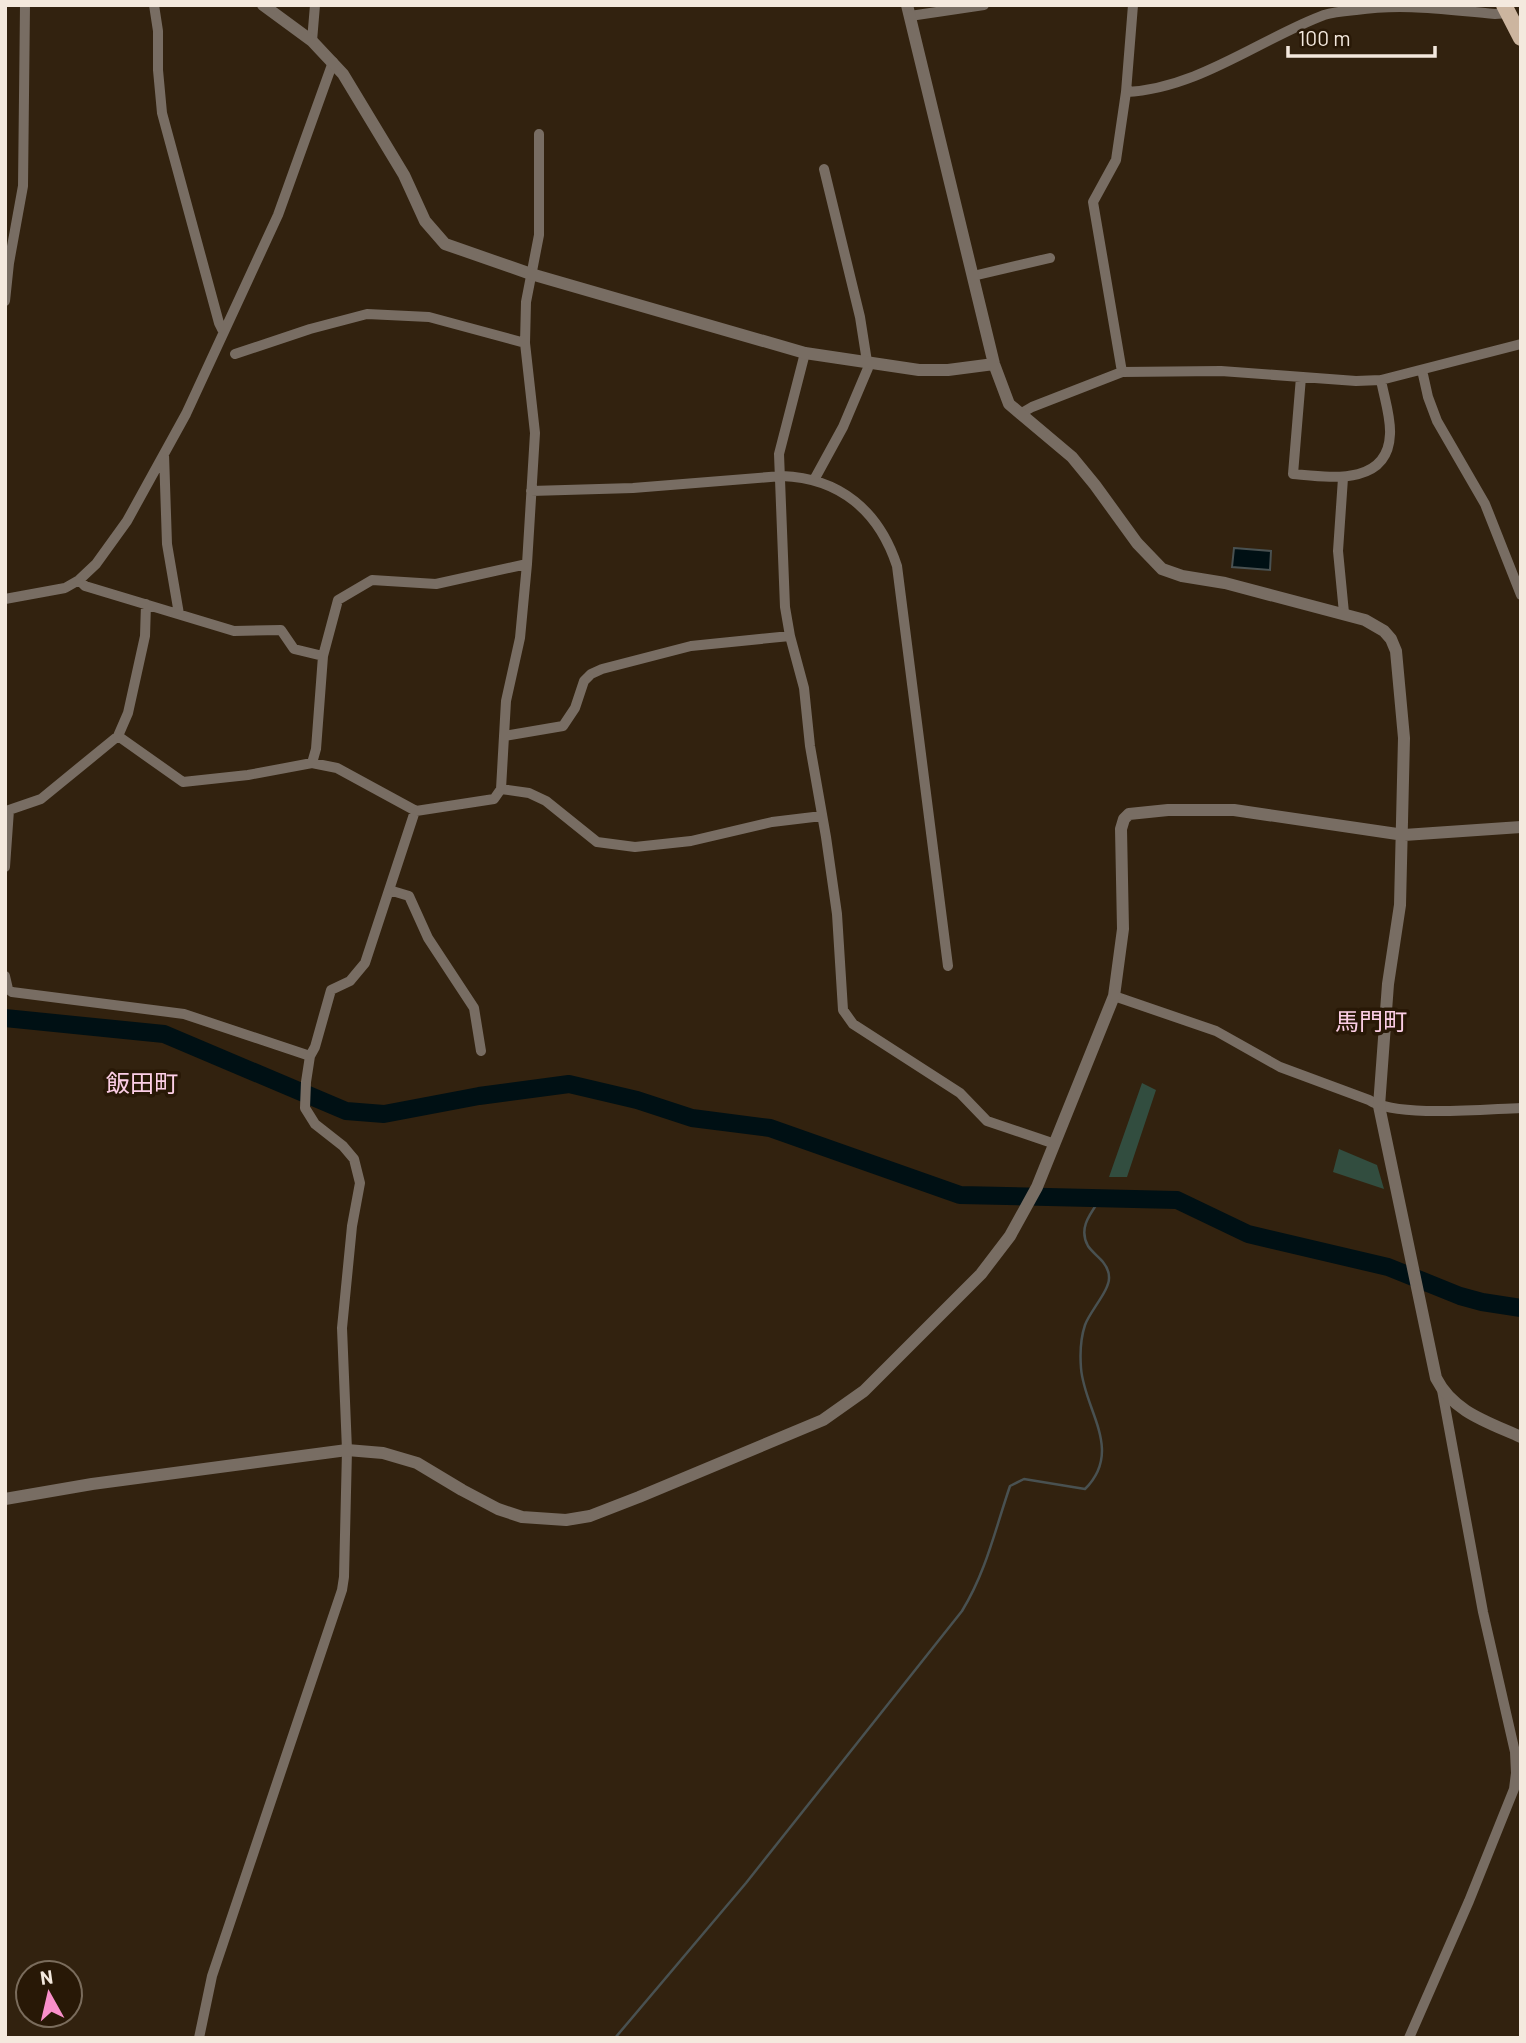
<svg xmlns="http://www.w3.org/2000/svg" width="1526" height="2043" font-family="Barlow,'Noto Sans JP',sans-serif">
<rect width="100%" height="100%" fill="#32220f"/>
<path fill="#324d3f" d="M1142,1083l14,7 -29,87h-18z
M1339,1149l38,16 7,24 -51,-17z"/>
<path fill="#001014" stroke="#495151" stroke-width="2" d="M1234,548l37,3 -1,19 -38,-3z"/>
<g fill="none" stroke-linecap="round" stroke-linejoin="round">
<path stroke="#495151" stroke-width="2.5" d="M615,2038l131,-155 216,-272c24,-39 33,-81 48,-125l14,-7 61,10c39,-39 -1,-79 -4,-121 -1,-13 0,-31 4,-43 5,-14 25,-35 24,-48 0,-6 -2,-10 -6,-15 -4,-5 -11,-10 -15,-16 -10,-18 2,-32 13,-48"/>
<path stroke="#001014" stroke-width="18" d="M5,1018l159,16 182,77 38,3 95,-18 90,-12 68,16 55,18 78,10 190,67 217,5 71,34 140,33 72,29 22,6 39,6"/>
<path stroke="#786d63" stroke-width="10" d="M154,5l4,26v39l4,43 57,210 4,8
M910,16l74,-11
M312,41l3,-36
M1126,92c71,-3 134,-53 198,-77 10,-3 22,-4 32,-5 49,-7 90,0 139,4l14,-1
M973,276l77,-18
M5,301l4,-38 14,-77 2,-181
M805,353l-26,101 6,153 5,29 14,52 6,58 16,91 11,77 6,96 10,14 107,69 27,28 68,23
M235,354l75,-25 57,-15 62,3 96,26 1,-41 13,-67v-101
M1422,370l6,27 9,24 48,83 36,91
M1122,372l-29,-170 23,-42 10,-68 7,-87
M1301,377l-8,97c35,3 95,13 97,-40 1,-17 -6,-37 -9,-54
M1020,414l12,-7 90,-35 99,-1 135,10 25,-1 140,-36
M164,454l3,90 12,70
M1343,478l-5,73 6,62
M814,480l29,-53 25,-59 -8,-51 -36,-148
M531,491l102,-3 149,-12c58,2 97,35 115,90l51,400
M79,580l6,6 149,45 47,-1 13,19 29,7
M5,599l60,-11 14,-8 17,-16 31,-43 59,-107 92,-199 55,-153
M118,736l65,46 65,-7 64,-12 25,5 79,43 78,-12 7,-10 5,-88 14,-63 7,-74 8,-131 -10,-90
M504,736l59,-10 12,-18 9,-27 7,-7 11,-5 89,-23 99,-10
M312,763l4,-14 7,-93 15,-56 34,-20 64,4 91,-20
M501,789l28,4 17,8 51,41 38,5 56,-6 81,-19 50,-6
M5,867l4,-57 32,-11 77,-63 10,-23 17,-77 1,-32
M389,890l20,6 19,42 46,70 7,43
M5,976l3,13 4,3 172,22 126,42
M1114,996l102,35 64,36 89,33c27,18 117,9 152,8
M199,2038l13,-62 130,-386 2,-13 3,-127 -5,-122 10,-102 8,-43 -6,-24 -11,-13 -28,-22 -10,-16 1,-26 4,-26 5,-9 16,-57 19,-9 15,-18 50,-152
M1409,2038l60,-137 45,-112 2,-16 -1,-21 -32,-140 -41,-222"/>
<path stroke="#786d63" stroke-width="12" d="M263,5l49,36 31,33 61,101 21,46 20,23 86,30 274,79 114,17h29l46,-6
M907,5l87,359 15,40 63,53 23,28 42,58 25,26 20,7 43,7 140,37 19,11 7,8 5,12 8,87 -4,167 -12,79 -9,122 57,272c17,34 52,44 85,59
M5,1499l87,-15 255,-34 36,3 34,10 45,27 36,19 24,8 44,3 24,-4 49,-19 184,-77 41,-29 117,-117 29,-38 27,-49 77,-191 9,-67 -2,-100 3,-10 5,-5 39,-4h66l170,25 117,-8"/>
<path stroke="#ccb59f" stroke-width="16" d="M1504,5l17,33"/>
</g>
<g text-anchor="middle" dominant-baseline="central" stroke-width="7" stroke-linejoin="round" paint-order="stroke">
<g font-size="24" fill="#fccee6" stroke="#281806">
<text x="1371" y="1020">馬門町</text>
<text x="142" y="1082">飯田町</text>
</g>
</g>
<rect width="1526" height="2043" fill="none" stroke="#f4e9de" stroke-width="14"/>
<g transform="translate(49 1994) rotate(352)"><circle r="33" fill="#281806" stroke="#7a6c5c" stroke-width="2"/>
<path d="M0-5L12 26L0 18L-12 26Z" fill="#f98fca"/>
<text y="-10" font-size="19" font-weight="bold" text-anchor="middle" fill="#f4e9de">N</text>
</g>
<path d="M1288 46v10h147v-10" fill="none" stroke="#f4e9de" stroke-width="3.5"/>
<text x="1298" y="46" font-size="21" fill="#f4e9de" stroke="#281806" stroke-width="5" paint-order="stroke">100 m</text>
</svg>
